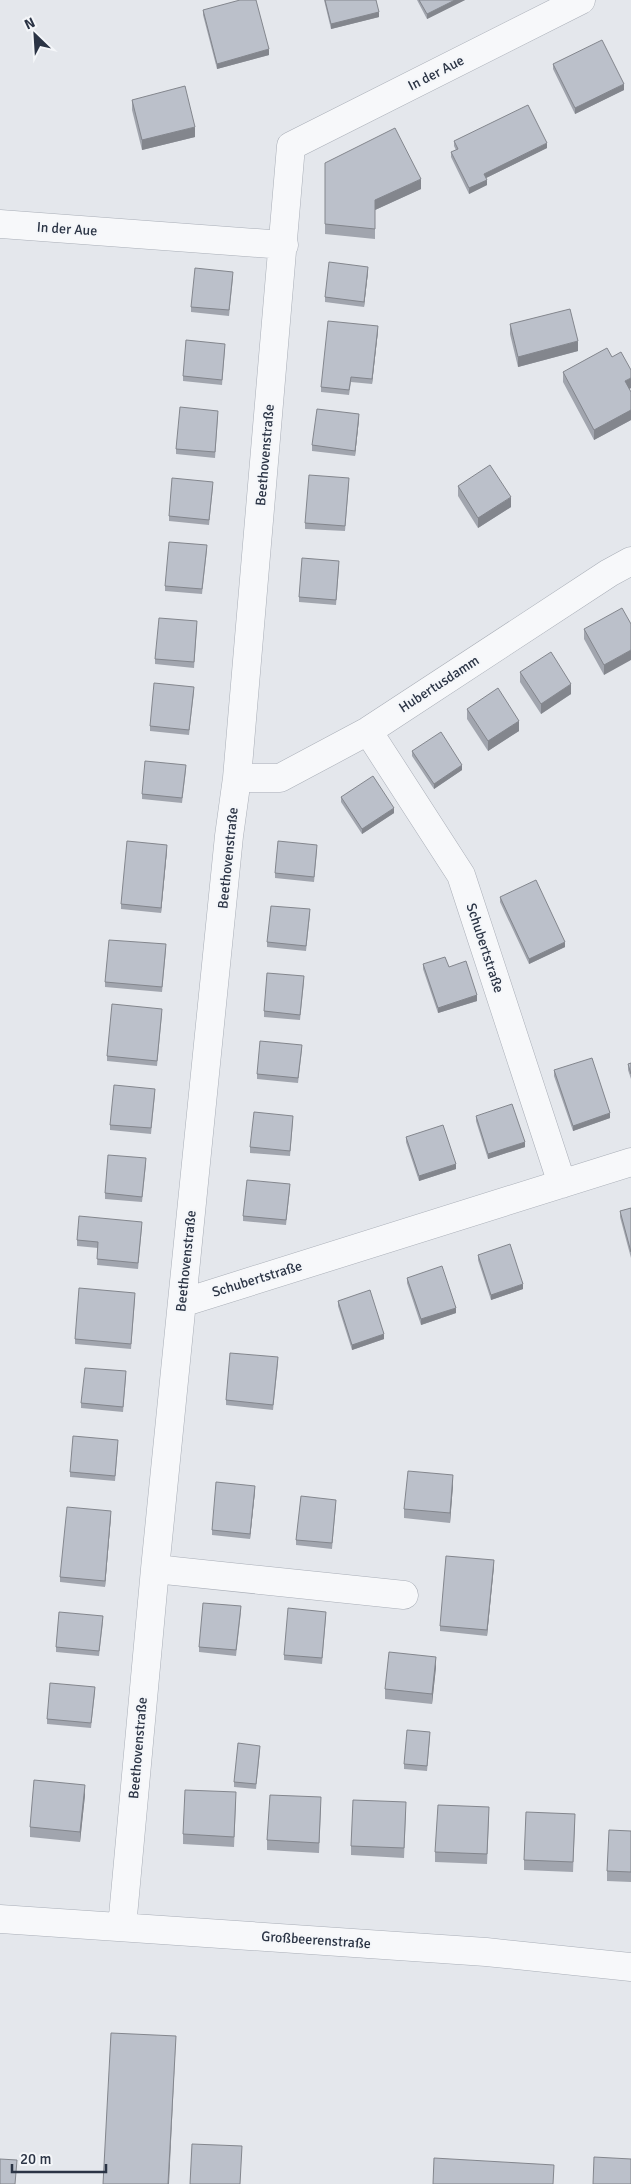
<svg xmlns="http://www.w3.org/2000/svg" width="631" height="2184" font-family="Signika,sans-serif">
<rect width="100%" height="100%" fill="#e4e7ec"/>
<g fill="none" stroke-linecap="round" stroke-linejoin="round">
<defs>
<path id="minor" d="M0,224l284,21
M368,731l93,144 101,309
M237,778h43l88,-47 241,-158 22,-12
M182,1303l449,-141
M155,1569l249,26
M0,1919l486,33 145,15
M122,1927l33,-358 74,-733 8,-58 54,-632 290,-146"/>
</defs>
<use href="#minor" stroke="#a9aeb7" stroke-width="29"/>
<use href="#minor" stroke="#f7f8fa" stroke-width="28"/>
</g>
<path fill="#a1a5ae" d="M324,0h52l3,17 -48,12z
M417,0h48l-38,19z
M203,10l66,45 -52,14 -14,-54z
M553,64l71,26 -49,24 -22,-45z
M132,100l63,37 -53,13 -10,-40z
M454,141l93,7 -61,30 1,7 -18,9 -18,-37v-5l5,-2 -2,-4z
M325,163l96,26 -46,21v29l-50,-5z
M368,272l-4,35 -39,-5v-5z
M233,278l-4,38 -38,-4v-5z
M510,324l68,27 -60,16 -8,-33z
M378,331l-6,53 -21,-2 -2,13 -28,-3v-5z
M225,349l-3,36 -39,-4v-5z
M612,357l19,31 -2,1 2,3v28l-37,20 -31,-58v-10z
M218,416l-3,42 -39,-4v-5z
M359,419l-4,37 -43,-5v-6z
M349,483l-4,48 -40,-2v-6z
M458,486l53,21 -33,21 -20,-32z
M213,487l-4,38 -40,-4v-5z
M207,550l-5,44 -37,-3v-5z
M339,567l-3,38 -37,-3v-5z
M631,624l-27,51 -20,-36v-10z
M197,626l-3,42 -39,-4v-5z
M520,672l51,22 -30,20 -21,-32z
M194,692l-5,43 -39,-4v-5z
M467,709l52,22 -31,20 -21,-32z
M412,751l50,19 -28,19 -22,-33z
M186,770l-4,33 -40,-4v-5z
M341,797l53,16 -32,21 -21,-32z
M167,850l-6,63 -40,-4v-5z
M317,850l-3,32 -39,-4v-5z
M500,897l65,50 -36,17 -29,-62z
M310,914l-4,37 -39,-4v-5z
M166,950l-4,42 -57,-5v-5z
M423,964l26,3 28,34 -39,12 -15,-44z
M304,982l-4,38 -36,-3v-6z
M162,1014l-5,52 -50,-5v-5z
M302,1050l-4,33 -41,-4v-5z
M631,1063v16l-3,-9v-6z
M554,1070l56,48 -37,13 -19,-55z
M155,1094l-4,40 -41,-4v-5z
M476,1116l49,31 -37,12 -12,-38z
M293,1121l-3,35 -40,-3v-6z
M406,1137l50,32 -37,12 -13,-39z
M146,1164l-4,38 -37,-3v-6z
M290,1189l-4,36 -43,-4v-5z
M631,1208v50l-11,-41v-6z
M142,1227l-4,42 -41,-4 1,-17 -21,-2v-6z
M478,1255l45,34 -32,11 -13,-40z
M407,1278l49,35 -35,12 -14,-42z
M135,1299l-4,50 -56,-5v-5z
M338,1301l46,38 -32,11 -14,-44z
M278,1363l-5,47 -47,-5v-5z
M126,1377l-3,35 -42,-4v-5z
M118,1446l-3,35 -45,-4v-5z
M453,1485l-3,38 -46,-5v-9z
M255,1491l-5,48 -38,-4v-5z
M336,1505l-4,44 -36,-4v-5z
M111,1516l-6,71 -45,-5v-5z
M494,1566l-7,70 -47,-5v-5z
M241,1612l-5,44 -37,-4v-5z
M326,1617l-4,47 -38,-4v-5z
M103,1622l-4,34 -43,-4v-5z
M436,1667l-4,37 -47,-5v-10z
M95,1692l-4,36 -44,-4v-5z
M430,1737l-3,34 -23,-2v-5z
M260,1751l-4,38 -22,-2v-5z
M85,1795l-5,47 -50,-5v-10z
M236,1802l-2,45 -51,-3v-10z
M321,1807l-2,46 -52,-3v-10z
M406,1812l-2,46 -53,-3v-9z
M489,1817l-2,47 -52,-2v-10z
M575,1824l-2,48 -49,-2v-10z
M631,1831v51l-24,-1v-10z"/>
<path fill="#83868d" d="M455,0h10l-38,19v-5z
M379,12v5l-48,12v-5z
M269,49v6l-52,14v-5z
M624,84v6l-49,24v-6z
M195,127v10l-53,13v-10z
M547,143v5l-63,31v-5z
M421,179v10l-46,21v29v-39z
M487,180v5l-18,9v-6z
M368,267v5l-4,35v-5z
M378,326v5l-6,53v-5z
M578,341v10l-60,16v-10z
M631,378v10l-6,3v-10z
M631,410v10l-37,20v-10z
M359,414v5l-4,37v-5z
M511,497v10l-33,21v-10z
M631,650v10l-27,15v-10z
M571,684v10l-30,20v-10z
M519,721v10l-31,20v-10z
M462,765v5l-28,19v-5z
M394,808v5l-32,21v-5z
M167,845v5l-6,63v-5z
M565,942v5l-36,17v-5z
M477,995v6l-39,12v-5z
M610,1113v5l-37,13v-5z
M525,1142v5l-37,12v-5z
M456,1164v5l-37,12v-5z
M523,1284v5l-32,11v-5z
M456,1308v5l-35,12v-6z
M384,1334v5l-32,11v-5z
M453,1475v10l-3,38v-10z
M255,1486v5l-5,48v-5z
M111,1511v5l-6,71v-6z
M494,1560v6l-7,70v-6z
M436,1657v10l-4,37v-10z
M85,1785v10l-5,47v-10z
M176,2036l-7,148h-1z"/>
<path fill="#bbc0ca" stroke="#83868d" d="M240,0h16l13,49 -52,15 -14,-54z
M325,0h51l3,12 -48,12z
M419,0h36l-28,14z
M602,40l22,44 -49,24 -22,-44z
M185,86l10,41 -53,13 -10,-40z
M528,105l19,38 -63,31 3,6 -18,8 -18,-36 7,-3 -4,-8z
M395,128l26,51 -46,21v29l-50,-5v-61z
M329,262l39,5 -4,35 -39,-5z
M195,268l38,4 -4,38 -38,-3z
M570,309l8,32 -60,16 -8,-33z
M328,321l50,5 -6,53 -21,-2 -2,13 -28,-3z
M186,340l39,4 -3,36 -39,-4z
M607,348l5,9 9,-5 10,18v8l-6,3 6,11v18l-37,20 -31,-58z
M180,407l38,4 -3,41 -39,-3z
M317,409l42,5 -4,37 -43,-6z
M490,465l21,32 -33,21 -20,-32z
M309,475l40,3 -4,48 -40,-3z
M172,478l41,4 -4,38 -40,-4z
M169,542l38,3 -5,44 -37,-3z
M302,558l37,3 -3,39 -37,-3z
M622,608l9,16v26l-27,15 -20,-36z
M159,618l38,3 -3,41 -39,-3z
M551,652l20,32 -30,20 -21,-32z
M154,683l40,4 -5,43 -39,-4z
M498,688l21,33 -31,20 -21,-32z
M441,732l21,33 -28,19 -22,-33z
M145,761l41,4 -4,33 -40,-4z
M373,776l21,32 -32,21 -21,-32z
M127,841l40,4 -6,63 -40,-4z
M278,841l39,4 -3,32 -39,-4z
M536,880l29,62 -36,17 -29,-62z
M271,906l39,3 -4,37 -39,-4z
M109,940l57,4 -4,43 -57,-5z
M445,957l4,10 17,-6 11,34 -39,13 -15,-44z
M267,973l37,3 -4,39 -36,-4z
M112,1004l50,5 -5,52 -50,-5z
M260,1041l42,4 -4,33 -41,-4z
M592,1058l18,55 -37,13 -19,-56z
M631,1063v11l-3,-10z
M114,1085l41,4 -4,39 -41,-3z
M512,1104l13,38 -37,12 -12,-38z
M254,1112l39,4 -3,35 -40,-4z
M443,1125l13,39 -37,12 -13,-39z
M108,1155l38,3 -4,39 -37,-4z
M247,1180l43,4 -4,36 -43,-4z
M631,1208v44l-11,-41z
M79,1216l63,6 -4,41 -41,-4 1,-17 -21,-2z
M510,1244l13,40 -32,11 -13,-40z
M442,1266l14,42 -35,11 -14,-41z
M79,1288l56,5 -4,51 -56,-5z
M370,1290l14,44 -32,11 -14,-44z
M230,1353l48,4 -5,48 -47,-5z
M85,1368l41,3 -3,36 -42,-4z
M73,1436l45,4 -3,36 -45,-4z
M408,1471l45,4 -3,38 -46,-4z
M216,1482l39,4 -5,48 -38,-4z
M301,1496l35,4 -4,43 -36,-3z
M67,1507l44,4 -6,70 -45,-4z
M446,1556l48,4 -7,70 -47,-4z
M203,1603l38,3 -5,44 -37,-3z
M288,1608l38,4 -4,46 -38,-3z
M59,1612l44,4 -4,35 -43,-4z
M389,1652l47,5 -4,37 -47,-5z
M50,1683l45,4 -4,36 -44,-4z
M407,1730l23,2 -3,34 -23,-2z
M238,1743l22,3 -4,38 -22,-2z
M34,1780l51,5 -5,47 -50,-5z
M185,1790l51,2 -2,45 -51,-3z
M270,1795l51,2 -2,46 -52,-3z
M353,1800l53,2 -2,46 -53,-2z
M438,1805l51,2 -2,47 -52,-2z
M526,1812l49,2 -2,48 -49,-2z
M609,1830l22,1v41l-24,-1z
M111,2033l65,3 -8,148h-65z
M192,2144l50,2 -2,38h-50z
M594,2157l37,2v25h-38z
M434,2158l120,7 -1,19h-120z
M0,2159l17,1 -2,24h-15z"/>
<g text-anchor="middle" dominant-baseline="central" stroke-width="4" stroke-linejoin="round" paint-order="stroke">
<g font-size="14" fill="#2b3445" stroke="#f4f6f9">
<text transform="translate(436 73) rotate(-27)">In der Aue</text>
<text transform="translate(67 229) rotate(4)">In der Aue</text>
<text transform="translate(265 455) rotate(-85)">Beethovenstraße</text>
<text transform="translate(439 684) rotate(-33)">Hubertusdamm</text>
<text transform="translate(228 858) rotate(-84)">Beethovenstraße</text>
<text transform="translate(485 948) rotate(72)">Schubertstraße</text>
<text transform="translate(186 1261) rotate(-84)">Beethovenstraße</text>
<text transform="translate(257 1279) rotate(-17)">Schubertstraße</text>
<text transform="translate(138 1748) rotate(-85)">Beethovenstraße</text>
<text transform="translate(316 1940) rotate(4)">Großbeerenstraße</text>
</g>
</g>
<g transform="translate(35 35) rotate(335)" stroke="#f4f6f9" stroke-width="4" paint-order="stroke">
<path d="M0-4L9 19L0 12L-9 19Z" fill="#2b3445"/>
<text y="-8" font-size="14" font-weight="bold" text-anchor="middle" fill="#2b3445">N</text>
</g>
<path d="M12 2164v8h94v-8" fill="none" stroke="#2b3445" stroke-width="2.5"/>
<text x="20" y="2164" font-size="15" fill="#2b3445" stroke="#f4f6f9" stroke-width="4" paint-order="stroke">20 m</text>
</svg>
